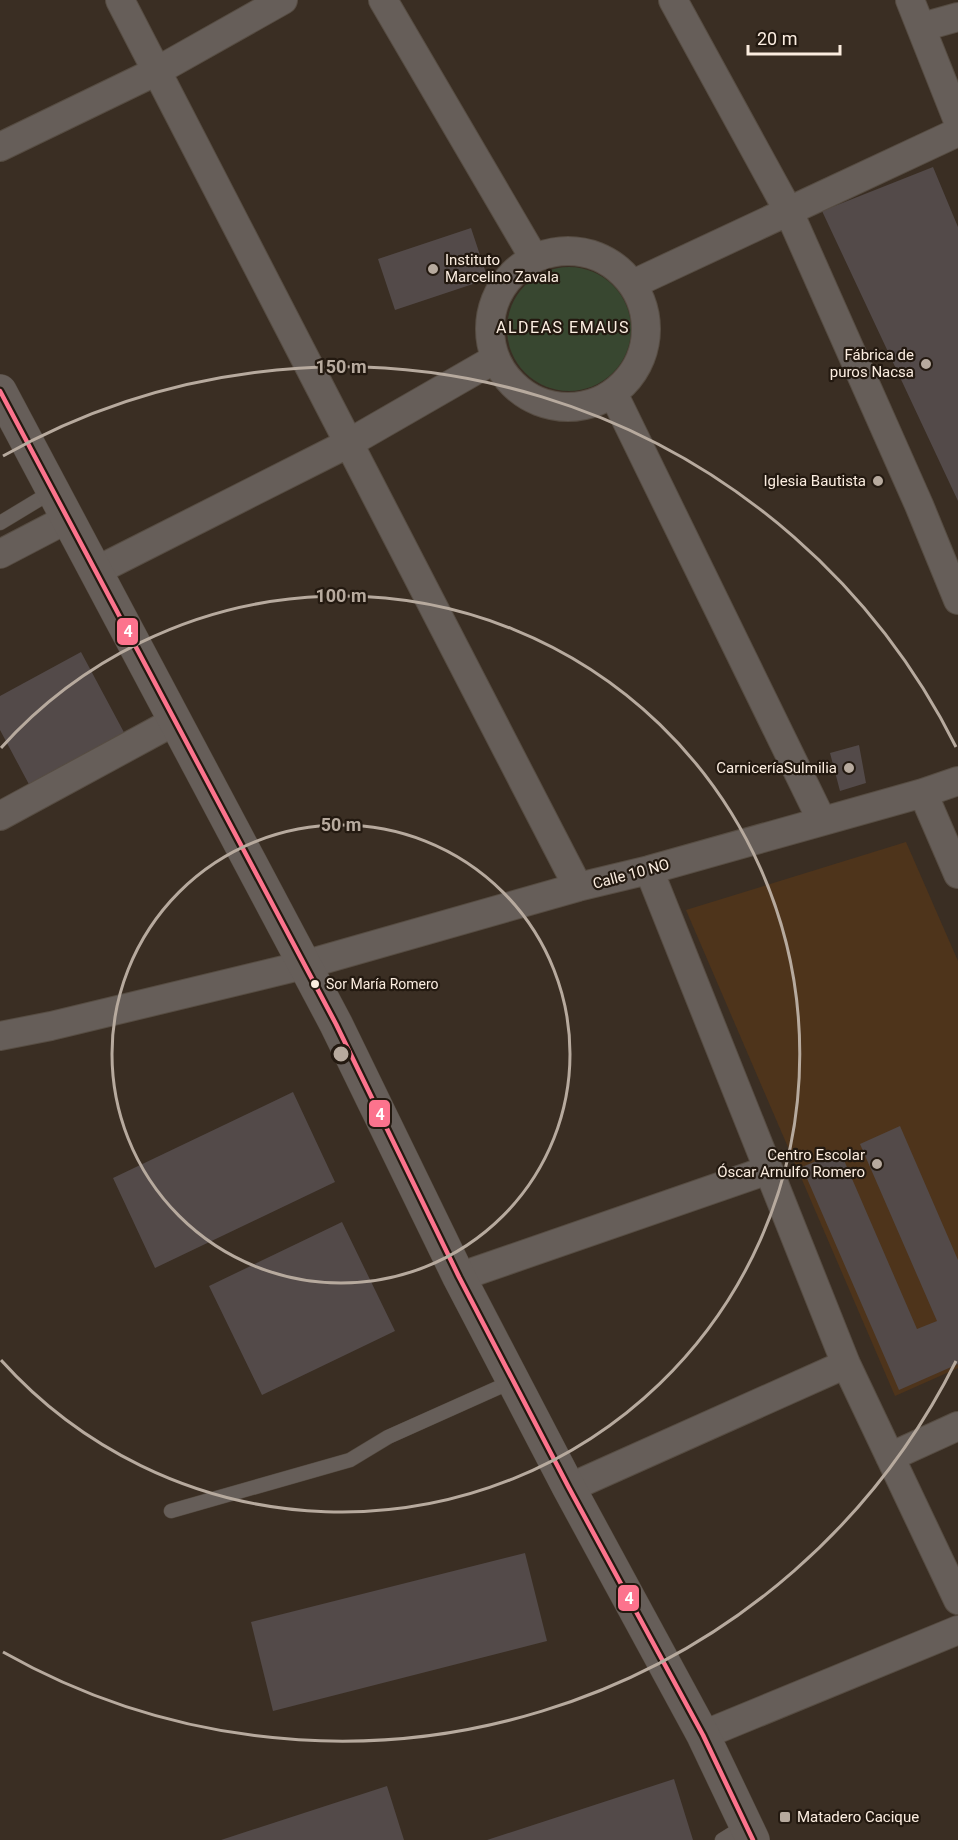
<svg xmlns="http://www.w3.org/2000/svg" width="958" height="1840" font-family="Roboto,sans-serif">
<rect width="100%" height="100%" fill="#3a2e23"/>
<path fill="#4e341b" d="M906,842l52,119v407l-63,28 -209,-486z"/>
<path fill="#384730" d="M507 329a62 62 0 1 1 124 0a62 62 0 1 1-124 0Z"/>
<path fill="#534a49" d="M933,167l25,60v274l-136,-290z
M471,228l17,51 -93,31 -17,-51z
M81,652l46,86 -95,52 -32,-60v-34z
M859,745l7,38 -26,8 -10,-38z
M293,1092l42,90 -180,86 -42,-90z
M900,1126l58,134v104l-59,26 -97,-223 38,-16 77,178 20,-8 -77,-177z
M342,1222l53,109 -133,64 -53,-109z
M525,1553l22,88 -274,70 -22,-89z
M674,1779l19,61h-206z
M387,1786l17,54h-183z"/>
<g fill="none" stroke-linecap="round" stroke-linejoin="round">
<defs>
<path id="service" d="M0,523l53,-32
M171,1511l179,-51 38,-23 125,-56
M722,1840l24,-15"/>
<path id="minor" d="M120,0l458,887
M383,0l151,258
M673,0l116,212 130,293 39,95
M910,0l48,121
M922,27l36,-10
M0,147l157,-76 126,-71
M490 329a78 78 0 1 1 156 0a78 78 0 1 1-156 0Z
M633,284l325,-152
M614,395l208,426
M0,554l67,-35
M96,571l253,-128 146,-84
M923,793l35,81
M0,816l175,-95
M649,870l197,494 112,236
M0,1036l51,-10 253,-61 274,-78 71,-17 274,-77 35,-12
M459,1277l309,-107
M890,1457l68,-31
M569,1488l277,-124
M703,1735l255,-105"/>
<path id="tertiary" d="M0,391l336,633 123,253 110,211 134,247 50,105"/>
</defs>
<use href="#service" stroke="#574d43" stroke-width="15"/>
<use href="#minor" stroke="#574d43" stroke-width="30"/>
<use href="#tertiary" stroke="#574d43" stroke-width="34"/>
<use href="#service" stroke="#665e59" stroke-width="14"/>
<use href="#minor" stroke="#665e59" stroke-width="28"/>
<use href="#tertiary" stroke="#665e59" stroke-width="33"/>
<defs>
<path id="bus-1" d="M0,391l336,633 123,253 110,211 134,247 50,105"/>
</defs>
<use href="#bus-1" stroke="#231910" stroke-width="9"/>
<use href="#bus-1" stroke="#fc738d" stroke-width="4.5"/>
</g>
<g fill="none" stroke="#b7aa9e" stroke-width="3">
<circle cx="341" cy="1054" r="229"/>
<path d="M1 748A458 458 0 1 1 1 1360"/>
<path d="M956 1361A687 687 0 0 1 3 1652M3 456A687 687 0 0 1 956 747"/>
</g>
<g fill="#b7aa9e" stroke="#231910" stroke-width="2">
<circle cx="433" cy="269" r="6"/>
<circle cx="926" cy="364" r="6"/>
<circle cx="878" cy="481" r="6"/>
<circle cx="849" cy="768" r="6"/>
<circle cx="877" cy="1164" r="6"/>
<rect x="779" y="1811" width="12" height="12" rx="3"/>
</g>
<circle fill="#fbede0" stroke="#231910" stroke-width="2" cx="315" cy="984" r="5"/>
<g text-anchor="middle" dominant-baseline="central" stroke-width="4.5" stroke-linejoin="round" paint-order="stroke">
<g font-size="14" fill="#fbede0" stroke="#231910" text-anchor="start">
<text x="326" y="984">Sor María Romero</text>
</g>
<g font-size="15" fill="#fbede0" stroke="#231910" text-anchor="end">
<text x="445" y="260" text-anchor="start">Instituto<tspan x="445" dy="17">Marcelino Zavala</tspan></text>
<text x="914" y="355">Fábrica de<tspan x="914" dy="17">puros Nacsa</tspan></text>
<text x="866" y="481">Iglesia Bautista</text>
<text x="837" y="768">CarniceríaSulmilia</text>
<text x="865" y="1155">Centro Escolar<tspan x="865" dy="17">Óscar Arnulfo Romero</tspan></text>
<text x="797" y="1817" text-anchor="start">Matadero Cacique</text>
</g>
<g font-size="15" fill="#fbede0" stroke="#231910">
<text transform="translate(631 874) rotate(-15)">Calle 10 NO</text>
</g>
<g font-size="16" letter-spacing="1.5" fill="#fbede0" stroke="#231910">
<text x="563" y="327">ALDEAS EMAUS</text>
</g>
</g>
<circle cx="341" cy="1054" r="9" fill="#b7aa9e" stroke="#231910" stroke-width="3"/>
<g font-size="18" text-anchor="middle" font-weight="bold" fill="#b7aa9e" stroke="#231910" stroke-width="4.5" stroke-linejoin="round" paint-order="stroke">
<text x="341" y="373">150 m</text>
<text x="341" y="602">100 m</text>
<text x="341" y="831">50 m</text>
</g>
<g stroke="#231910" stroke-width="2">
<rect x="116" y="617" width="23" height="29" rx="6" fill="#fc738d"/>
<rect x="368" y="1099" width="23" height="29" rx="6" fill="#fc738d"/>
<rect x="617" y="1584" width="23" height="28" rx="6" fill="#fc738d"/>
</g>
<g font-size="16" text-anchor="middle" font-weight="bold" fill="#fff">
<text x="128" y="637">4</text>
<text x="380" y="1120">4</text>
<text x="629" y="1604">4</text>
</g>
<path d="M748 45v9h92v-9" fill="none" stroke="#fbede0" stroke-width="3"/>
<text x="757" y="45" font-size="18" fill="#fbede0" stroke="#231910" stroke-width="4.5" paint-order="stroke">20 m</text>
</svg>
